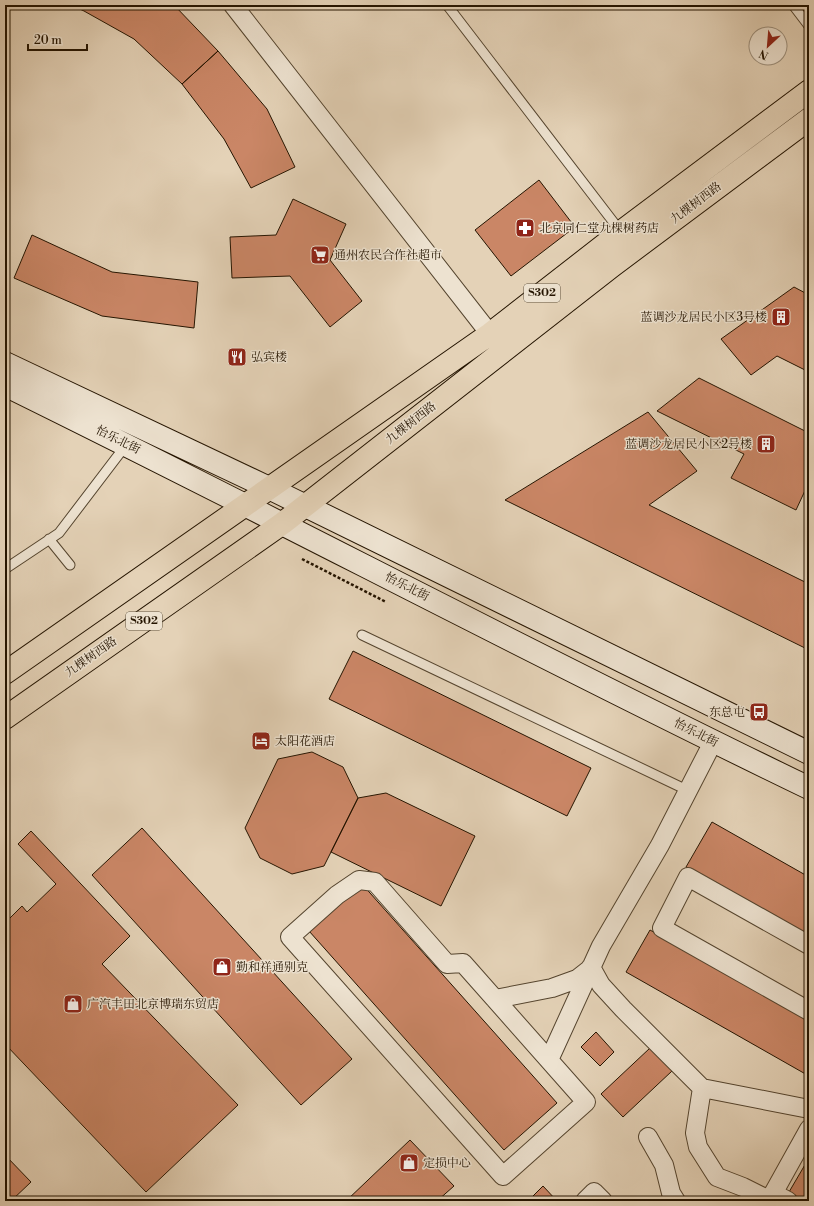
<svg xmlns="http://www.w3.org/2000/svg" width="814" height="1206" font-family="'Libre Bodoni','Noto Serif SC',serif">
<rect width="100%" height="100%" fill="#e4d2b7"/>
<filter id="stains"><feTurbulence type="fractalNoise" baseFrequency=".005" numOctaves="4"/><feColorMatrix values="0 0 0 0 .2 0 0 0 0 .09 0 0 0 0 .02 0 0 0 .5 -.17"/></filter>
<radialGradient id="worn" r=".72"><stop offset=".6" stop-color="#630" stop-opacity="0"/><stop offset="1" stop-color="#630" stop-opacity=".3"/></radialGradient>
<path fill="#ca8666" stroke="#241400" d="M71,5h103l44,46 -36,33 -48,-45 -50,-28z
M218,51l49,58 28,58 -44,21 -27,-49 -42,-55z
M539,180l36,47 -64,49 -36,-46z
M293,199l53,25 -16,36 32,41 -32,26 -40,-51 -58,2 -2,-41 46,-2z
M32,235l80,37 86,10 -4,46 -92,-12 -88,-38z
M794,287l15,8v77l-32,-16 -26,19 -30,-36z
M699,378l110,55v49l-13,28 -65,-32 13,-24 -87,-43z
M648,412l49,59 -48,34 160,79v66l-304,-150z
M5,488l4,1 -4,29z
M353,651l238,117 -24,48 -238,-117z
M312,752l31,15 15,31 -34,68 -32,8 -32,-16 -15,-30 33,-69z
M386,793l89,43 -34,70 -110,-54 27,-54z
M712,822l97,55v59l-123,-69z
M142,828l210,231 -51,46 -209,-230z
M31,831l99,105 -28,28 136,141 -92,87 -141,-148v-121l17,-17 5,6 29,-28 -38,-40z
M362,884l195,219 -53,47 -195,-219z
M650,930l159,90v56l-183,-104z
M596,1032l18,20 -14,14 -19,-19z
M650,1048l22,23 -49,46 -22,-23z
M410,1140l44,46 -17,15h-91z
M5,1155l26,27 -20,19h-6z
M806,1163l3,2v36h-5l-15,-9z
M543,1186l14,15h-29z"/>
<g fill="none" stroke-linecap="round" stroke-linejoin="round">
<defs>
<path id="service" d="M447,5l174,227
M793,5l16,21
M49,539l21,26
M5,569l54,-36 67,-88
M362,635l327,156"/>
<path id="minor" d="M233,5l257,329
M359,880l16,2 72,82 16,-1 123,139 -83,74 -213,-239 47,-42z
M809,945l-121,-68 -26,51 147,83
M591,967l10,18 22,24 79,79 107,21
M495,999l57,-11 25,-9 14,-11
M549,1060l52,-114 59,-101 53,-103
M702,1088l-7,45 3,14 19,30 26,10 26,13
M648,1137l16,28 7,28 5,8
M773,1193l15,8
M585,1201l9,-9 9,9
M769,1201l40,-72"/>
<path id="secondary" d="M5,363l264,125 540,265
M5,385c269,132 534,273 804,403"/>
<path id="primary" d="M5,673l485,-339 131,-102 188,-141
M5,718l278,-195 329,-257 197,-147"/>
</defs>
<use href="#service" stroke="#54442e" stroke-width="11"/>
<use href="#minor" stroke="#54442e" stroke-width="20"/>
<use href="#secondary" stroke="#241400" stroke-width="24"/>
<use href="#primary" stroke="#241400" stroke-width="24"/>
<path stroke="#241400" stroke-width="2.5" stroke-dasharray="3 2" stroke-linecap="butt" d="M302,559l84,43"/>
<use href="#service" stroke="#ede2d0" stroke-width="9"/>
<use href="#minor" stroke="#ede2d0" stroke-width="18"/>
<use href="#secondary" stroke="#ede2d0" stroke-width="22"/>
<use href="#primary" stroke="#e4d2b7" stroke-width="22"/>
</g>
<defs>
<symbol id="pharmacy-square" viewBox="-11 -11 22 22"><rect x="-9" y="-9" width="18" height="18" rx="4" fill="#8f2418" stroke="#ede2d0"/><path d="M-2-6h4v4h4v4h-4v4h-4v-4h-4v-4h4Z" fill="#fff"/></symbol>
<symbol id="supermarket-square" viewBox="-11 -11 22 22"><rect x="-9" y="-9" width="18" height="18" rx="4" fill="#8f2418" stroke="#ede2d0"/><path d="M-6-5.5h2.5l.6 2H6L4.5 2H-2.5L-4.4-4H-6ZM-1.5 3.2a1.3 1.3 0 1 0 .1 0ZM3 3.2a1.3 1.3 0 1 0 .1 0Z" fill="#fff"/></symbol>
<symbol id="building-square" viewBox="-11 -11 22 22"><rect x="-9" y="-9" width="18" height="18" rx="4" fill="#8f2418" stroke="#ede2d0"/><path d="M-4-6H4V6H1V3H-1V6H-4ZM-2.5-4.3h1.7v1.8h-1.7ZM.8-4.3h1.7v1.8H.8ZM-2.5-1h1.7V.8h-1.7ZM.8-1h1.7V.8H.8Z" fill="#fff"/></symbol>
<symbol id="restaurant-square" viewBox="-11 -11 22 22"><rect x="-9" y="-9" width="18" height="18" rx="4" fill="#8f2418" stroke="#ede2d0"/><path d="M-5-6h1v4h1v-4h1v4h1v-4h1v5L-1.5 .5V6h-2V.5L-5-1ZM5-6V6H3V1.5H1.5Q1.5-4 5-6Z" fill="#fff"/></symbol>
<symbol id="bus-square" viewBox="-11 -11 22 22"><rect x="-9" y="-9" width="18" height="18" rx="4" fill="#8f2418" stroke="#ede2d0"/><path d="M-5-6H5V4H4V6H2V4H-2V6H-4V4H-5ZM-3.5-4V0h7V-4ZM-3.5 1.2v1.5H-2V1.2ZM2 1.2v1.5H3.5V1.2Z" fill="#fff"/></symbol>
<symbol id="hotel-square" viewBox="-11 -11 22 22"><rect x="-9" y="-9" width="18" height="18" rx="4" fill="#8f2418" stroke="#ede2d0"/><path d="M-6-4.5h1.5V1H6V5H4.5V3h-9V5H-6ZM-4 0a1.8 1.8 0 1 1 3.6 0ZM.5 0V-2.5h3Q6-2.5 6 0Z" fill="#fff"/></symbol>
<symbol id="shop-square" viewBox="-11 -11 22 22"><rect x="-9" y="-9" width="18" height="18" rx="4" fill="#8f2418" stroke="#ede2d0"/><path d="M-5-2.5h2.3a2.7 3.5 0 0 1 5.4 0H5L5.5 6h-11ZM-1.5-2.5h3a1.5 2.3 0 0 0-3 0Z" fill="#fff"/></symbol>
</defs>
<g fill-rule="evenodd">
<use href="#pharmacy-square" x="514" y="217" width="22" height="22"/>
<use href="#supermarket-square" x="309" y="244" width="22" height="22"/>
<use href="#building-square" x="770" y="306" width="22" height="22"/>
<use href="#restaurant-square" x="226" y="346" width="22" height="22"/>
<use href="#building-square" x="755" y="433" width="22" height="22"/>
<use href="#bus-square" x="748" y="701" width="22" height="22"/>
<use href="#hotel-square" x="250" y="730" width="22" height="22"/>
<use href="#shop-square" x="211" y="956" width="22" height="22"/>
<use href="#shop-square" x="62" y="993" width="22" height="22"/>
<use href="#shop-square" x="398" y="1152" width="22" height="22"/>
</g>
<g text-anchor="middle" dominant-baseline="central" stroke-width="3" stroke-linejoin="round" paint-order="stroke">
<g fill="#ede2d0" stroke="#60523e" stroke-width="1">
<rect x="524" y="284" width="36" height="18" rx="3"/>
<rect x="126" y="612" width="36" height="18" rx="3"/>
</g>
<g font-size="11" font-weight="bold" fill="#241400">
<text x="542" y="293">S302</text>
<text x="144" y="621">S302</text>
</g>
<g font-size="12" fill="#241400" stroke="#ede2d0">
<text transform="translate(696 203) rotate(-37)">九棵树西路</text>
<text transform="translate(411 423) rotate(-38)">九棵树西路</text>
<text transform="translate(118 440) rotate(26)">怡乐北街</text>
<text transform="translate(407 587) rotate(27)">怡乐北街</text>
<text transform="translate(91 657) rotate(-35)">九棵树西路</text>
<text transform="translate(696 733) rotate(27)">怡乐北街</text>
</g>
<g font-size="12" fill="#241400" stroke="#ede2d0" text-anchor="start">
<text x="539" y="228">北京同仁堂九棵树药店</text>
<text x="334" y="255">通州农民合作社超市</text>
<text x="767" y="317" text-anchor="end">蓝调沙龙居民小区3号楼</text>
<text x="251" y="357">弘宾楼</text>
<text x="752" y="444" text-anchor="end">蓝调沙龙居民小区2号楼</text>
<text x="745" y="712" text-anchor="end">东总屯</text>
<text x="275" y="741">太阳花酒店</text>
<text x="236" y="967">勤和祥通别克</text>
<text x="87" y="1004">广汽丰田北京博瑞东贸店</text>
<text x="423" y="1163">定损中心</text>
</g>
</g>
<rect width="814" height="1206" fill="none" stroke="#e4d2b7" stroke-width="20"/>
<rect x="6" y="6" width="802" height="1194" fill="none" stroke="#241400" stroke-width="2"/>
<rect x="10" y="10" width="794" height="1186" fill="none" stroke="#241400"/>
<g transform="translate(768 46) rotate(206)"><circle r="19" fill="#ede2d0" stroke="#9d907d"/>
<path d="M0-3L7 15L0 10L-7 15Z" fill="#8f2418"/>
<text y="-6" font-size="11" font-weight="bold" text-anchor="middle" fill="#241400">N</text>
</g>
<path d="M28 44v6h59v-6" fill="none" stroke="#241400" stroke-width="2"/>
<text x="34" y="44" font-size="12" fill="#241400" stroke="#ede2d0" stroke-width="3" paint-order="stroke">20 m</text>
<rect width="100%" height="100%" filter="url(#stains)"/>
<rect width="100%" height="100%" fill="url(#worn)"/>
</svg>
